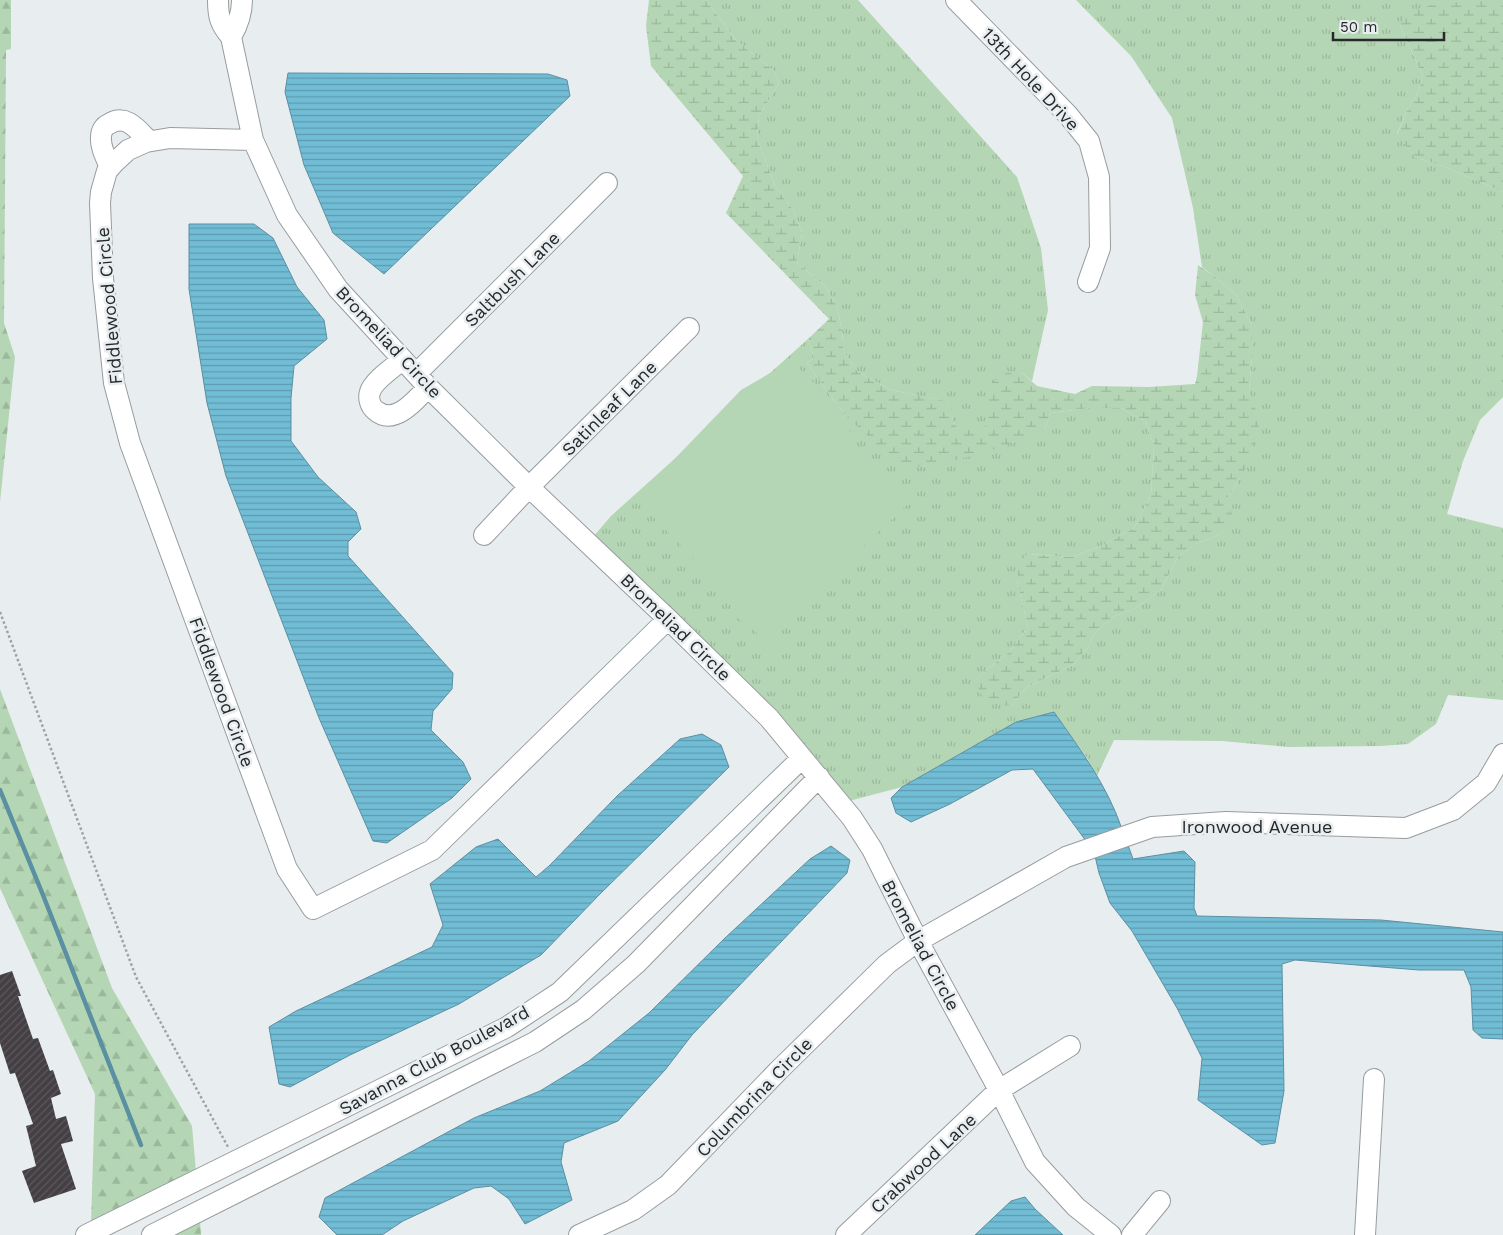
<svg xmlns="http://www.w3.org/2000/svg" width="1503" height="1235" font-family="'Work Sans',sans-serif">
<defs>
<pattern id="grass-tufts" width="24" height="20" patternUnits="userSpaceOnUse" patternTransform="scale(1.25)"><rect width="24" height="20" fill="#b4d6b4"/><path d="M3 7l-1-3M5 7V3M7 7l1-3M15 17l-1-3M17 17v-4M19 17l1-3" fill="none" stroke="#9bb89b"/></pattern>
<pattern id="forest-firs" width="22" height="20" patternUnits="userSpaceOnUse" patternTransform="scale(1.25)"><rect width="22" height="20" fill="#b4d6b4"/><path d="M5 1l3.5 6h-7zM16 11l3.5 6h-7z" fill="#9bb89b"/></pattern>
<pattern id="wetland-marsh" width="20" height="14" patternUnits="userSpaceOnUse" patternTransform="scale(1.25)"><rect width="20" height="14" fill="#b4d6b4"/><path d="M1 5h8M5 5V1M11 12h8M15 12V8" fill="none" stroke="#9bb89b"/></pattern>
<pattern id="water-rules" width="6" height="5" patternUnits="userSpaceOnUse" patternTransform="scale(1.25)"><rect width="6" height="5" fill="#72bdd6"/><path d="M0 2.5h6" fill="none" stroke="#5d9aae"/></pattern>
<pattern id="building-hatch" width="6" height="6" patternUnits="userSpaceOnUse" patternTransform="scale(1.25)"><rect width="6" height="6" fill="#433f42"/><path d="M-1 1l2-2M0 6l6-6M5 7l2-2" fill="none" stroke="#5c585b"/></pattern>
</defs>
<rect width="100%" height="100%" fill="#e8edf0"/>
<path fill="url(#grass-tufts)" d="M706,0h152l159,177 24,71 7,62 -16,71 -11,-9h-13l-23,57h-27l-5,-8 -3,-19 -59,-12 -33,-18 -14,-20 -2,-21 -5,-25 -13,-21 -27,-22 5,-30 -8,-22 -19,-25 -18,-48 2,-22 20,-33 -6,-13 -37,-30z
M1076,0h397l-9,3 -24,1 -40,22 23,50 -6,19 -9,13 -11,26 18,23 30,10 58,25v205l-23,23 -17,41 -16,53 56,14v172l-55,-5 -12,29 -28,20 -28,2 -92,1 -66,-6 -108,-1 -17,36 -10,-18 -33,-46 -38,10 -114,65 -53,14 -256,-264 18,-21 197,-177 6,19 -7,5 38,52 78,52 120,-35 8,-19 38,-5h32l25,14 8,24 -3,49 -17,33 -33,18 -29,11 -44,-3 -11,27 11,46 -19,25 -33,27 35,27 16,-19 44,-21 16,-17 8,-16 17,-16 22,-8 27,-19 16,-32 19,-14 25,-10 6,-36 13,-19 11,-78 -2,-11 3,-33v-32l-16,-30 -22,-19 -12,-9 -9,-59 -21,-90 -41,-62z"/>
<path fill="url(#forest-firs)" d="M0,0h11v49l-5,1 -2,273 11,34 -15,145z
M0,689l112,299 80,138 4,46 -105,52 4,-130 -95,-206z
M200,1221l1,14h-30z"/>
<path fill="url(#wetland-marsh)" d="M649,0h57l30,40 37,30 6,13 -20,33 -2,22 18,48 19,25 8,22 -5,30 27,22 13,21 5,25 2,21 14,20 33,18 60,12 2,19 5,8h27l6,-46 17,-11h13l16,14 38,8 17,-8 57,1 46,-3 2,-8 6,-54 -8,-27 3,-30 16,11 22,19 16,30v32l-3,33 11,32 -12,41 -8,16 -13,19 5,17 -11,19 -25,10 -19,14 -16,32 -27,19 -22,8 -17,16 -8,16 -16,17 -44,21 -16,19c-22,-3 -30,-3 -35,-27l33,-27 19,-25 -11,-46 3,-22 8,-5 44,3 29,-11 33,-18 17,-33 3,-49 -8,-24 -25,-14h-32l-38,5 -8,19 -20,8 -51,16 -49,11 -25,-3 -53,-49 -38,-52 7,-5 -6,-19 21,-20 -103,-106 17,-37 -92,-110 -5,-40z
M1473,0h30v192l-58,-25 -30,-10 -18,-22 11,-27 9,-13 6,-19 -23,-50 5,-12c11,-5 23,-9 35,-10 11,-2 22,-1 33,-4z"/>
<path fill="#b4d6b4" d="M791,361l47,44 11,23 9,30 56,40 -104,99 -32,37 4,12 -9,4 -10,-2 -4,-13 -10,-9 -15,-10 -5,-21 -93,-96 105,-109z"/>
<path fill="url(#water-rules)" stroke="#5b90a2" d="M288,73l260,1 19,6 3,16 -186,178 -51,-41 -29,-68 -19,-73z
M189,224h65l19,14 24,49 27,33 3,19 -33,27 -3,32v43l27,36 38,35 5,17 -13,13v14l105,117 -1,16 -19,22 -2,19 32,32 8,17 -19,19 -65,45 -14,-2 -54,-123 -93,-242 -19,-73 -18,-114z
M1054,712c26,37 53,73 68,117l-36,12 -53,-72 -21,1 -62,34 -39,18 -15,-9 -5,-15 11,-11 114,-65z
M702,734l19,11 8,22 -129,127 -59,61 -82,49 -109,51 -60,32 -11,-3 -10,-57 27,-16 136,-64 11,-22 -13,-41 46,-37 22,-8 38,38 13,-11 68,-70 63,-57z
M1128,845l5,14 51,-8 11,11 -1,46 3,8 184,4 122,12v107l-21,-1 -9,-8 -2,-43 -7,-17h-45l-124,-10 -13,4 2,127 -9,52 -13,2 -64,-45 4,-42 -25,-50 -45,-77 -22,-28 -11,-30 -4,-17z
M831,846l19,14 -3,13 -155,162 -27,35 -47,51 -54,22 -3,19 11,38 -47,24 -16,-25 -18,-13 -17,2 -71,33 -21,14h-45l-18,-18 6,-19 149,-80 66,-27 49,-30 60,-48 76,-75 85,-79z
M1025,1197l10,12 28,26h-88l36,-34z"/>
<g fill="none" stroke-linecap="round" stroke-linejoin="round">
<path stroke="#5b90a2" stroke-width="4.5" d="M0,790l43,105 98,250"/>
</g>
<path fill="url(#building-hatch)" d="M12,971l9,25h-3l15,43 5,-1 12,33 3,-1 8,24 -10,4 5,21 10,-3 7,25 -12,3 15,45 -42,14 -12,-32 14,-5 -10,-40 7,-2 -18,-51 -5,1 -10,-31v-68z"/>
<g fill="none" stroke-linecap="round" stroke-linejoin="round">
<defs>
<path id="minor" d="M218,0c0,17 2,24 13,37l22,103 34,75 51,74 90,98 101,100 139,132 101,99 83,100 20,31 46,92 81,149 36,72 41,45 35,28
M956,0l112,115 21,26 10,36 1,71 -12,34
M231,37c7,-12 11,-23 11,-37
M253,140l-83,-2 -24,4 -18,8 -14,13 -7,8 -6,21 -1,11 3,75 11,105 16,60 157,426 26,40 119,-59 236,-231
M110,167c-4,-9 -10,-20 -9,-30 0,-6 3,-11 8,-13 17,-11 29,6 40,17
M402,360c-8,7 -29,21 -32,32 -2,6 0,14 5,18 19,17 41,-10 53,-23
M416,374l191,-191
M484,535l45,-48 160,-159
M86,1235l421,-208 53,-35 242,-234
M152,1235l383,-193 48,-32 53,-46 183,-187
M579,1235l54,-25 35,-25 110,-114 109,-107 31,-23 148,-84 86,-30 74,-5 180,6 47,-18 33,-27 17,-29
M846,1235l153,-145 71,-44
M1132,1235l28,-34
M1365,1235l9,-156"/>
</defs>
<use href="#minor" stroke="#989c9f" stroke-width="22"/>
<path stroke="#9fa3a5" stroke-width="2.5" stroke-dasharray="2.5 2.5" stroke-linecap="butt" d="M0,612l136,365 92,170"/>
<use href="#minor" stroke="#fff" stroke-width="20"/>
</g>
<g text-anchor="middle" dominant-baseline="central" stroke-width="5" stroke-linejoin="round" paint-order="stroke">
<g font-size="18" fill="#262829" stroke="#e8edf0">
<text transform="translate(1031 79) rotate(47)">13th Hole Drive</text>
<text transform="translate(512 279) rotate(-45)">Saltbush Lane</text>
<text transform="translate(109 306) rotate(-95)">Fiddlewood Circle</text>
<text transform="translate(389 342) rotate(47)">Bromeliad Circle</text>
<text transform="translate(609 408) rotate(-45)">Satinleaf Lane</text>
<text transform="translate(676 627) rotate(44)">Bromeliad Circle</text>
<text transform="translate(222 692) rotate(70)">Fiddlewood Circle</text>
<text x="1257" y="826">Ironwood Avenue</text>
<text transform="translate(921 945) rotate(62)">Bromeliad Circle</text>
<text transform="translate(434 1060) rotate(-28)">Savanna Club Boulevard</text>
<text transform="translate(754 1097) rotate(-46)">Columbrina Circle</text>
<text transform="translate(923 1163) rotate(-43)">Crabwood Lane</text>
</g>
</g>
<path d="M1333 32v8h111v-8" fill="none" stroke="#262829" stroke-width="2.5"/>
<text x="1340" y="32" font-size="15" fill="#262829" stroke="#e8edf0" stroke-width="4" paint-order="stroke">50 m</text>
</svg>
